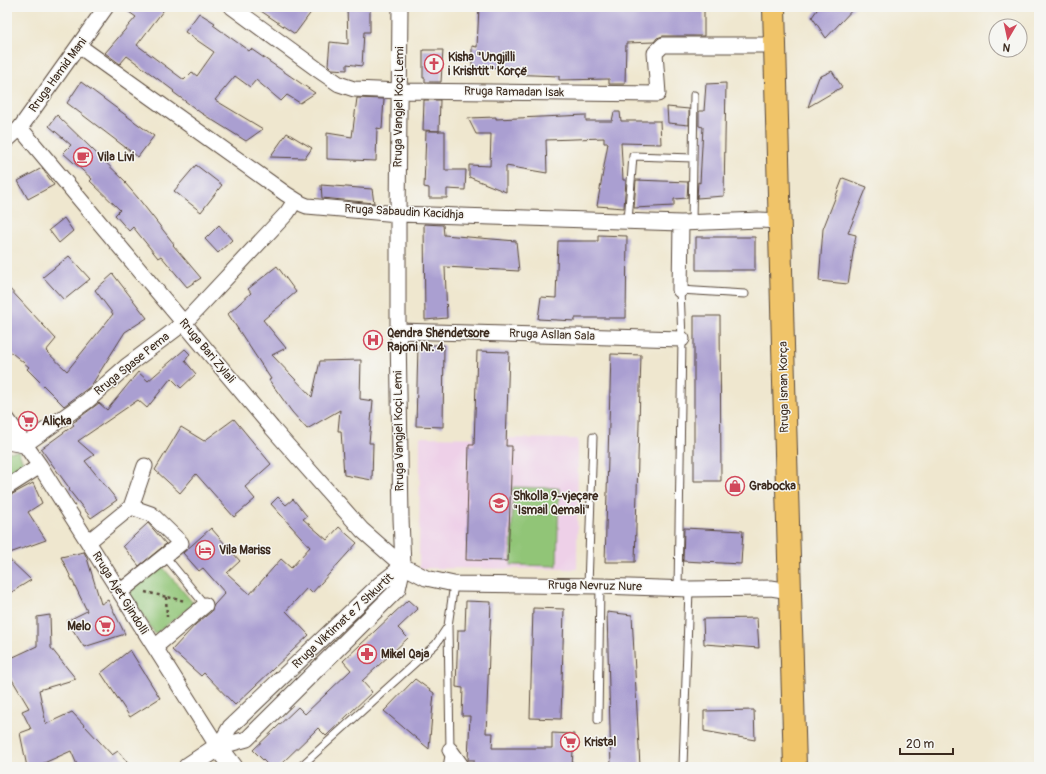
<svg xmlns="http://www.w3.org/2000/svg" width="1046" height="774" font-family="Pangolin,sans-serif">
<rect width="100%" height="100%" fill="#f6f6f2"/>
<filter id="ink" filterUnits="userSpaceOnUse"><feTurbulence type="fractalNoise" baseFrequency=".025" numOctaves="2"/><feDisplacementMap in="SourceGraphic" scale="8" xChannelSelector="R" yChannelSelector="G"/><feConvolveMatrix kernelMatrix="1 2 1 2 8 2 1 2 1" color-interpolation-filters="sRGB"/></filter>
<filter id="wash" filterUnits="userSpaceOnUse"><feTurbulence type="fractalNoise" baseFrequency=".012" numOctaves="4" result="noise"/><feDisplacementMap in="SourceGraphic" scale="16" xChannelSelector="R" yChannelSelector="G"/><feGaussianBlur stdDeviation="0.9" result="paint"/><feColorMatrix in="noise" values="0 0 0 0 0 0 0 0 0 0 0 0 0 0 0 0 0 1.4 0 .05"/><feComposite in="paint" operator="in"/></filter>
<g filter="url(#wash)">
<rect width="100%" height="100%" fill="#efe7cf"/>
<path fill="#eed0e8" d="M420,437l158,2 -1,130 -158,-1z"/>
<path fill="#91c577" stroke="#66784a" d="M18,451l6,13 -17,10v-22z
M513,487l46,1 -2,78 -46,-1z
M161,565l33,39 -39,30 -27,-42z"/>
<g id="blocks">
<path fill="#aa9fd1" d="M122,7h44l-29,38 47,35 8,-8 5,4 17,-24 -29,-20 14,-19 16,10 -2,2 36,26 2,-2 64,44 -15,10 -13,-8 -6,6 -25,-21 -6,7 -15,-11 -20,24 48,29 -17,12 -45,-28 -28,-21 1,-1 -47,-35 -7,8 -15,-11 31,-36z
M255,7h60l-20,27z
M347,7h23v25h-6l-2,34 -15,-2v6l-15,-1 -4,-4 2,-23 18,2z
M479,7h150l-1,3 76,-3v29h-41l-6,2 -3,4 -28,1 -1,41h-16v-5l-50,1v-4l-51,-2v-6l-36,-1v-21l5,1z
M819,7h36l-29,31 -14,-21z
M423,50h20l-2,32h-16v-4h-2z
M832,71l10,16 -34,20 11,-30z
M81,82l73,54 -16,21 -71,-54z
M726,83l-2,113 -27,2 1,-16 2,1 3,-56 -4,-1v-15h5l2,-27z
M357,98l27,1 -2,30 -5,-1 -1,33 -49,-2v-26l25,4z
M424,100h16l-1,31 -16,-1z
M667,107l22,2v16l-21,-2z
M614,112h6l1,9h39l1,23 -40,-1 2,37h3l-2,28 -27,-2 11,-63h-4v-5l-58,2 1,33 -41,-7v26l-37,-15v-12l21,1 1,-32h-15l-8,-16 28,-1v2l90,-4v6h26z
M57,115l69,67 -1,1 13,15 36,46 -1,1 28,33 -14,9 -26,-31 -3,2 -25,-31 -4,4 -14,-16 5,-5 -30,-29 2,-2 -29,-26 8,-8 -22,-19z
M426,131h19v39h21l-1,20 -18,-1v9h-18v-10l-5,-1z
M287,133l25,15 -7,10 -35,-1z
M196,165l26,20 -21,27 -27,-21z
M42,168l12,17 -26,14 -10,-18z
M843,178l24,9 -19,46 8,2 -8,49 -29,-3 4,-52z
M636,180l52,2 -1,16 -13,1v7l-40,2z
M321,185l51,4 2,14 -52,-5z
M64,218l9,13 -14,12 -10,-13z
M424,224l19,1 1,10 72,6 3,30 -74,-4 2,51 -22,2z
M219,225l13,15 -14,13 -13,-14z
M598,235l29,1 -1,82h-51v3l-37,-2 3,-22 15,1 2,-57h40z
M696,237h59v33h-59z
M69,256l21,23 -26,21 -21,-23z
M277,266l19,26 -33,28 23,28 -14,7 40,42 8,-36 41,-1 -1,39 13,2 -4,42h4l-1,37 -28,-5 -3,-44h-3l2,-21 -33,19 -15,-17 -23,-32 2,-1 -43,-65 23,-21 -3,-4z
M113,274l34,44 -22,14 -34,54 -27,20 -37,-37 2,-2 -22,-18v-63l49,53 -10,12 21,20 46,-57 -18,-24z
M694,316h26l1,165h-27z
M418,345h26l-1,82 -27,-1z
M185,349l5,5 -5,7 11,13 -15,14 -10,-10 -24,30 -9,-8 -60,41 16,14 -9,6 32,39 -26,18 -22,-28 1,-1 -29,-40 33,-24 -2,-2 5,-3h-1l23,-17 8,7 31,-38 10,9z
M477,351l32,1 -3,94h6l-4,115 -42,-1 3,-115h5z
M611,354l30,1 -6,207h-30z
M234,419l37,45 -26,23 10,12 -21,18 -38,-43 -16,19 -25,-23 26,-43 23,14z
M33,483l9,20 -14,9 18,28 -39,14v-57z
M278,497l8,8 7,-6 14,17 -4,3 24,21 12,-13 18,16 -45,50 -5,-5 -21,23 23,24 -74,70 -31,-32 -3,3 -29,-26 24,-26 15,-12 3,-7 11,-12 -22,-25 -4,3 -16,-18 28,-25 29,33 -13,12 23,21 31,-35 10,9 19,-21 -39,-43z
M148,523l18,21 -27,22 -16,-20z
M684,528l59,3 -2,33 -58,-3z
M84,552l3,6 14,46 7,-4 17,34 -41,13 -17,-26 20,-10 -26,-54z
M7,557l24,23 -24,15z
M408,600l10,9 -20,19 10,10 -46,43 10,11 -46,44 -8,-8 -40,39h-8l-17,-17 45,-43 7,7 46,-44 -8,-9z
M466,601l25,1 -5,131h7l-1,15h60v-15l22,1 -2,33h-98v-7h-6l2,-44h-8l1,-28 -7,-1 2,-57h7z
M533,608l31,1 -3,110 -31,-1z
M607,612l25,3 8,152h-29z
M50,615l1,33 25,31 -37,11 7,34 26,-12 40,43 6,-4 13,16h-53l-7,-16 -36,16h-8l-7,-34 11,-4 -9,-18 7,-3 -22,-37v-11l30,-14v-29z
M757,618l2,30 -55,-4 -1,-25z
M130,650l30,48 -30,19 -29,-44z
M415,679l19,14 -5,56 -45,-38z
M754,710l1,30 -51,-9v-20z"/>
</g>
</g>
<g filter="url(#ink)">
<use href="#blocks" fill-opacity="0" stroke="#564639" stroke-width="1"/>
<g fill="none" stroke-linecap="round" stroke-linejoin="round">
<defs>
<path id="service" d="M628,221l5,-65 60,2
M692,223l2,-128
M165,556l40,49
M588,586l5,-149
M678,589l4,-250 -2,-49 65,4
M598,720l2,-134
M300,767l136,-123 12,-18 6,-42
M447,767l3,-17 -2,-124
M683,767l6,-178"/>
<path id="minor" d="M232,7l85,62 22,15 15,5 46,2 258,3 -3,-41 8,-8h112
M79,46l207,148 16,10 5,2 91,8 283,9 79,-3 20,1
M20,128l252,300 90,102 41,36 23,12 28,6 146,2 89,3 82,-1 19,3
M7,140l13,-12 86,-121
M680,290l1,-67
M398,331l284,8
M7,419l33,47 178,281
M7,442l17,3 63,-44 41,-36 56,-42 103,-110 8,-12
M7,487l33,-21
M88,542l43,-35 14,-41
M120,592l61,-49 -30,-29 -20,-7
M155,647l50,-42
M218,747l29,-8 151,-150 5,-23 -2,-48 -3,-187v-117l2,-207
M218,747l12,-20 150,-143 23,-18
M450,750l12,17"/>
<path id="tertiary" d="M188,767l30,-20 15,20"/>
<path id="primary" d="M774,7c7,253 13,507 21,760"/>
</defs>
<use href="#service" stroke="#564639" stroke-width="9"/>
<use href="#minor" stroke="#564639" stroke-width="17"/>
<use href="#tertiary" stroke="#564639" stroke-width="21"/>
<use href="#primary" stroke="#564639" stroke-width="24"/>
<path stroke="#564639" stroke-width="2.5" stroke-dasharray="3 3" stroke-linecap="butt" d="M145,592l40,9
M166,597l1,20"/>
<use href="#service" stroke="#fff" stroke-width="7"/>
<use href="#minor" stroke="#fff" stroke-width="15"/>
<use href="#tertiary" stroke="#fff" stroke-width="19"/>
<use href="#primary" stroke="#f0c469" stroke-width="22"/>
</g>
</g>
<defs>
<symbol id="church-ring" viewBox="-11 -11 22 22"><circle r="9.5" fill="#f6f6f2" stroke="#d1495b" stroke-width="1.5"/><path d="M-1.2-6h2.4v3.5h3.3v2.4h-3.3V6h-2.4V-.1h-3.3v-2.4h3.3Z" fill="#d1495b"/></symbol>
<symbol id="cafe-ring" viewBox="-11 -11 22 22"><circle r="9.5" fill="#f6f6f2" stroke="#d1495b" stroke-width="1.5"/><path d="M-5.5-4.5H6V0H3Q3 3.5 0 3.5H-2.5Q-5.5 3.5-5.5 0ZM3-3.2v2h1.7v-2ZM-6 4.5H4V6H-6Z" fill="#d1495b"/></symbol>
<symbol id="hospital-ring" viewBox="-11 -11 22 22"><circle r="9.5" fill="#f6f6f2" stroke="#d1495b" stroke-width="1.5"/><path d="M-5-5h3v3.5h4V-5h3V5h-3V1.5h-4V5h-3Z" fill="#d1495b"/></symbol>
<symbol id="supermarket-ring" viewBox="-11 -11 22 22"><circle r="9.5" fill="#f6f6f2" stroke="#d1495b" stroke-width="1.5"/><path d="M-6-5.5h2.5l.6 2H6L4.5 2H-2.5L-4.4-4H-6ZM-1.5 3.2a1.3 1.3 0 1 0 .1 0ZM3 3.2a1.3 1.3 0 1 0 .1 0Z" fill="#d1495b"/></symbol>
<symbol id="shop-ring" viewBox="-11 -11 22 22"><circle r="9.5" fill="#f6f6f2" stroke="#d1495b" stroke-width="1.5"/><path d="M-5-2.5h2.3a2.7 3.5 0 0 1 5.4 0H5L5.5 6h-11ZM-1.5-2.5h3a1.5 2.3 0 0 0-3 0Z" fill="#d1495b"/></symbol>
<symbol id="school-ring" viewBox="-11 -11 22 22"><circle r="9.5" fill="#f6f6f2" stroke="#d1495b" stroke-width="1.5"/><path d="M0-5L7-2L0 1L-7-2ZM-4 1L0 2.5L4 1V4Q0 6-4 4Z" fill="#d1495b"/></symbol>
<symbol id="hotel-ring" viewBox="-11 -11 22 22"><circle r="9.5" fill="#f6f6f2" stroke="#d1495b" stroke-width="1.5"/><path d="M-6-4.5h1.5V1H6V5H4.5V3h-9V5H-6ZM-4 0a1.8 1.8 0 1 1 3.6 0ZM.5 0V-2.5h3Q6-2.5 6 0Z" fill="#d1495b"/></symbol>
<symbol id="pharmacy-ring" viewBox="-11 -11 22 22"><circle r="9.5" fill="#f6f6f2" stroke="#d1495b" stroke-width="1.5"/><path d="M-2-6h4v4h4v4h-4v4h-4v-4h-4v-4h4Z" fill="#d1495b"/></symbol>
</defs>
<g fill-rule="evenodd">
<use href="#church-ring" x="423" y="53" width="22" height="22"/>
<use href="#cafe-ring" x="72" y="146" width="22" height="22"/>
<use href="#hospital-ring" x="362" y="329" width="22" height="22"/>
<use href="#supermarket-ring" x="17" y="410" width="22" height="22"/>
<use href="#shop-ring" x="724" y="475" width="22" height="22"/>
<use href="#school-ring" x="488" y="492" width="22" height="22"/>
<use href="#hotel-ring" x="194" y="539" width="22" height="22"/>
<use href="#supermarket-ring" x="94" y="615" width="22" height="22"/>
<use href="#pharmacy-ring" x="356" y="643" width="22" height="22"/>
<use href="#supermarket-ring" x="559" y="731" width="22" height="22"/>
</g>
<g text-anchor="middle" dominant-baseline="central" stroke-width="3" stroke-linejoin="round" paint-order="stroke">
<g font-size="12" font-weight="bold" fill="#3b2a1e" stroke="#f6f6f2" text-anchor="start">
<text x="448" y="57">Kisha "Ungjilli<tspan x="448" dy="14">i Krishtit" Korçë</tspan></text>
<text x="97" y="157">Vila Livi</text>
<text x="387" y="333">Qendra Shëndetsore<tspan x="387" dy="14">Rajoni Nr. 4</tspan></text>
<text x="42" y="421">Aliçka</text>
<text x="749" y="486">Grabocka</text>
<text x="513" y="496">Shkolla 9-vjeçare<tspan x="513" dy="14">"Ismail Qemali"</tspan></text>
<text x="219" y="550">Vila Mariss</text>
<text x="91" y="626" text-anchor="end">Melo</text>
<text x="381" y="654">Mikel Qaja</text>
<text x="584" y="742">Kristal</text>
</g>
<g font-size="12" fill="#3b2a1e" stroke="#f6f6f2">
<text transform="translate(58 75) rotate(-54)">Rruga Hamid Mani</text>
<text transform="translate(514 92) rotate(1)">Rruga Ramadan Isak</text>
<text transform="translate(399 107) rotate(-89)">Rruga Vangjel Koçi Lemi</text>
<text transform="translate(404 212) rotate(3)">Rruga Sabaudin Kacidhja</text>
<text transform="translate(552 335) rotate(2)">Rruga Asllan Sala</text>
<text transform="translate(207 351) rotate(50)">Rruga Bari Zylali</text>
<text transform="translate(132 364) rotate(-39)">Rruga Spase Pema</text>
<text transform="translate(784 387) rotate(-91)">Rruga Isnan Korça</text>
<text transform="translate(399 431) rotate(-91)">Rruga Vangjel Koçi Lemi</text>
<text transform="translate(595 586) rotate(1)">Rruga Nevruz Nure</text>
<text transform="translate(120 593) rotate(58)">Rruga Ajet Gjindolli</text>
<text transform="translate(343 621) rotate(-43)">Rruga Viktimat e 7 Shkurtit</text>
</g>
</g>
<rect width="1046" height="774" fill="none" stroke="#f6f6f2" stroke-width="24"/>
<g transform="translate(1008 38) rotate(189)"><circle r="19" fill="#f6f6f2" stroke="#aba49d"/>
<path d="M0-3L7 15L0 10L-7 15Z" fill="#d1495b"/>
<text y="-6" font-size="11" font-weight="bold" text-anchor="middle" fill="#3b2a1e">N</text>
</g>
<path d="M900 748v6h53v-6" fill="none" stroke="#3b2a1e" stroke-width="2"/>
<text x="906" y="748" font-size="12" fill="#3b2a1e" stroke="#f6f6f2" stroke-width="3" paint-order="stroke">20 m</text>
</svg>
